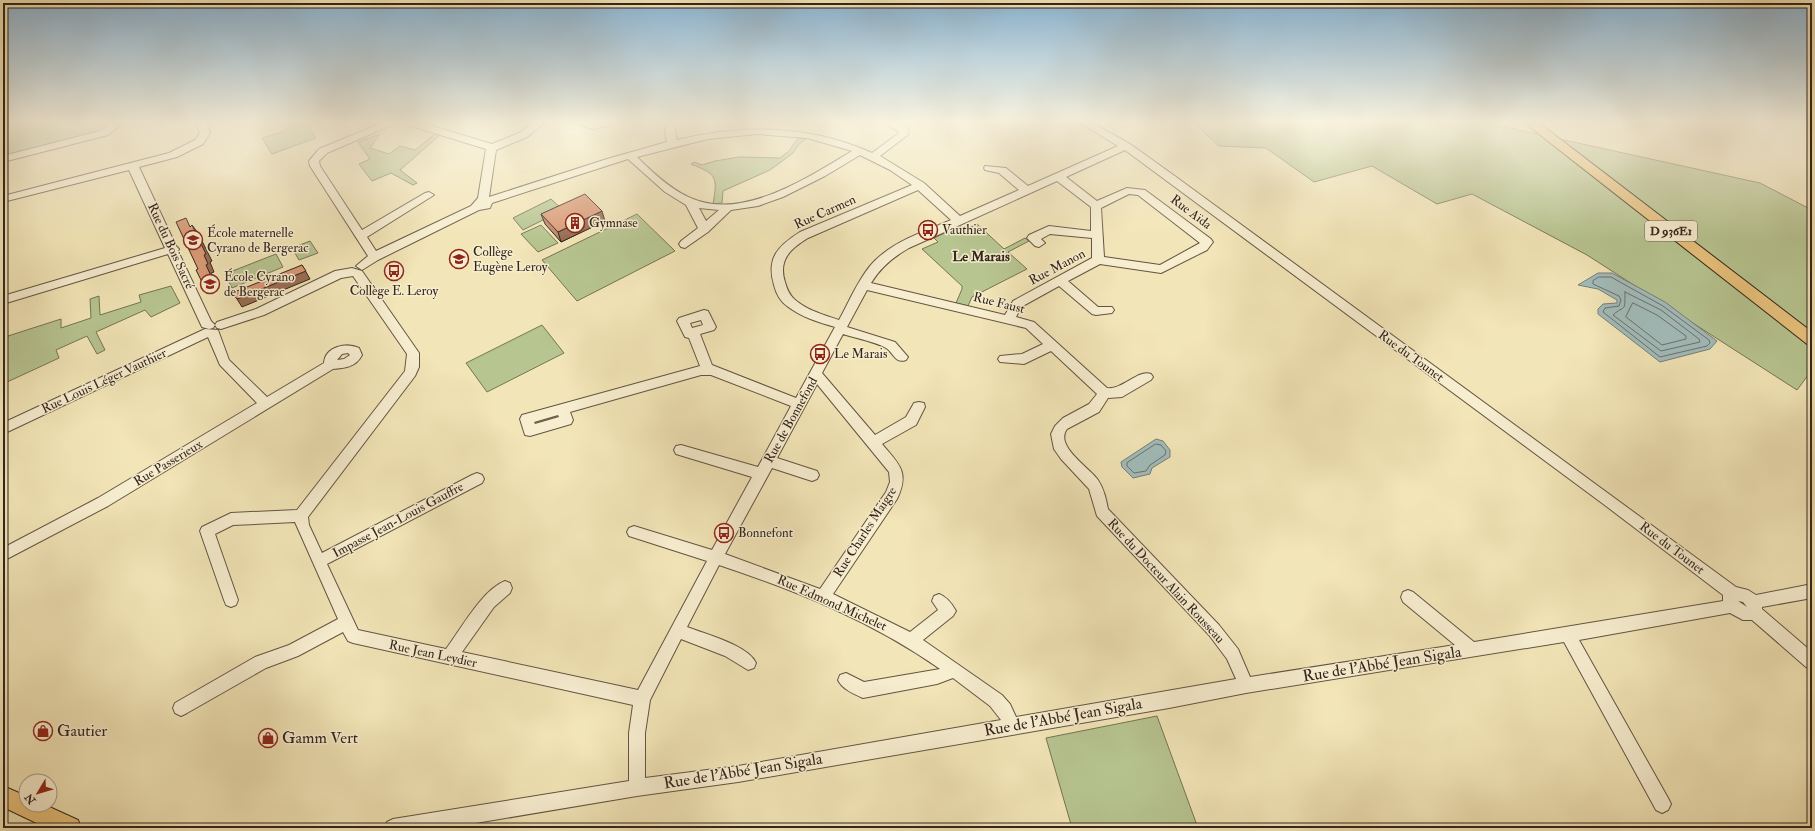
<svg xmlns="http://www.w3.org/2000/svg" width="1815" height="831" font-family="'IM FELL Double Pica',serif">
<rect width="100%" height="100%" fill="#f2e5b7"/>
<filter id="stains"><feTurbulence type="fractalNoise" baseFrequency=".005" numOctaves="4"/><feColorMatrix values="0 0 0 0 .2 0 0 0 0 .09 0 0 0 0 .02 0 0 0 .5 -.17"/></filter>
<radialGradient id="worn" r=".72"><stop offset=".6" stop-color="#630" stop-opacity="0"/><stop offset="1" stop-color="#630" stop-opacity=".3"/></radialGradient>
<path fill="#b7c591" stroke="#757456" d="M11,123h97l1,3 -3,3 -103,28v-32z
M292,123h14l10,15 -44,16 -10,-16 20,-6 10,-8z
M1194,123h293l273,60 52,27v160l-15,20 -210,-135 -115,-61 -35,10 -65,-38 -58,16 -48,-34 -47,-2z
M380,134l-10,14 19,6 11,-8 15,4 20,-16 5,1 -40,35 17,13 -4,2 -22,-12 -19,8 -13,-17 11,-5 -12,-17z
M798,138l8,1 -7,5 -6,9 -23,17 -47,21 -1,12 -9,1c5,-28 3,-30 -22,-40l3,-2 8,3 13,-4 24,-4 41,1 9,-7z
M551,199l12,11 -40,20 -10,-12z
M637,214l38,37 -98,50 -35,-41z
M977,224l27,25 21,-11 4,3 -21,11 19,17 -55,28 -4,9 -12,-3 6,-14v-3l-40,-37 16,-7 -4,-4 26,-12 5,4z
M541,225l17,18 -20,9 -17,-18z
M310,241l8,12 -19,7 -7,-12z
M276,254l7,13 -51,21 -7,-14z
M171,286l9,17 -29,14 -6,-7 -49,22 9,18 -8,4 -10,-18 -31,14 3,8 -54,25 -2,-5v-34l3,-1 2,-7 53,-17v9l30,-10 -1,-19 9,-3 1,19 41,-13 -2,-7z
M542,325l22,28 -77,39 -21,-29z
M1157,716l41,112h-126l-26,-90z"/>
<path fill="#a2bcbb" stroke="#767f7b" d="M1598,273h14l53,29 52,39 -7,8 -50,13 -62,-48v-5l5,-5 14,-1v-3l-19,-11 -20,-4z
M1156,439l7,2 7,9v7l-18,11 -2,6 -17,4 -11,-11 -1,-5z"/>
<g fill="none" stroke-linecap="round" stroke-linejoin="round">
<path stroke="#6a706c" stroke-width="1" d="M1599,277h12l52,29 46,34 1,3 -3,3 -47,11 -57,-45 2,-4 14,-2 2,-6 -2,-4 -26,-12v-3z
M1625,292l36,18 38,29 1,3 -39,9 -48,-36c12,-11 12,-1 12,-23z
M1633,303l24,12 29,21v3l-24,6 -36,-28z
M1156,444l5,1 5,6 -1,4 -15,10 -4,6 -12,2 -7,-7v-3z"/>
<defs>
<path id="minor" d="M108,123h10l1,3 -11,9 -105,27v-6l97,-25 9,-6z
M196,123h10l4,10 -7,11 -26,13 -38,10 37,79 3,3 -1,2 33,70 4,4 2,-3 39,-13 79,-38 17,-3 10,3 57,82v14l-4,9 -107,141 1,8 13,28 150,-78 5,-2 5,2 2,4 -2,4 -155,81 31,66 88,19c15,-20 36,-59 59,-68l5,2 2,5 -2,5 -16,14 -32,45 176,38 69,-129 -78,-25 -2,-4 2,-4 5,-2 78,24 40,-73 -76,-23 -2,-4 2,-4 5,-1 77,22 33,-61 -80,-31h-10l-131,37 3,8 -2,4 -41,12 -5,-1 -5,-16 2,-4 178,-49 -11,-28 -4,-1 -8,-16 2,-3 25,-8 4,1 8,16 -2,3 -14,4 12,31 84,33 39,-71c-17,-5 -34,-10 -48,-21 -7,-5 -11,-13 -13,-21 -8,-27 4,-39 26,-53l112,-47 -22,-15 -30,-15 -35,21 -42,21 -25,9 -27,4 -23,22 -23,16 -4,-1 -2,-3 2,-3 17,-13 -12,-23 -21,-13 -37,-33 -136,44 -2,5 -11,2 -101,50 -16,10 -6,-4 12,-10 -58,-90 -1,-5 10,-12 63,-26h14l-69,30 -8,8 1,5 42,64 63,-37 4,-1 5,3 -67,42 9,14 95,-45 7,-8 8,-49 -78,-24 -2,-2h16l70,21 27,-11 14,-10h11l-17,14 -31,13 -7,47 118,-38 60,-17 -2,-12 3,-7h10l-3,7 2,10c66,-16 132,-15 195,13l27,-20 -1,-2 -15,-8h14l10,4 2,7 -29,22 44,27 36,33 59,-26 -20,-17 -14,-3 -1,-2 1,-2 21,2 22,18 90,-40 -38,-23h12l38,21 42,30 564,413 12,3 8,5 56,-11v14l-50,9v2l50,43v17l-6,-2 -54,-47h-9l-13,-7 -151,27 89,158 3,6 -3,6 -6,3 -6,-3 -92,-168 -318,51 -77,15 -431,74 -101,14 -191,32h-62l3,-6 6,-3 236,-38v-48l4,-28 -280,-62 -5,-2 -5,-9 -45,24 -32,12 -79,45 -6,3 -6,-3 -2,-5 2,-5 80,-46 34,-12 49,-26 -43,-97 -62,3 -18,9 23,66 -2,5 -5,2 -5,-2 -2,-5 -24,-69 2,-4 29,-14 66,-3 108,-139 2,-17 -54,-78 -12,2 -77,37 -43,14 -4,-1 -2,-3 -2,3 -4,1 -7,-2 -34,-73 -165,50v-8l162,-48 -36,-78 -126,32v-6l166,-43 26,-13 5,-7zM757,134l50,4 45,13c-43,26 -108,69 -159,48 -21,-8 -41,-27 -56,-42l71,-18zM1125,150l481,356 117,89v6l-249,41 -61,-50 -5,-2 -5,2 -2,5 2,5 52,43 -205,32 -12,-28 -19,-24 -111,-116c-2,-10 -4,-20 -10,-29 -8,-12 -44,-34 -31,-51l32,-17 9,-14 14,-1 29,-17 2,-3 -2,-3c-13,-5 -28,16 -44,14l-73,-66 -18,-5 5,-10 38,-21 33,28 4,1 16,-2 2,-3 -2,-3h-14l-30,-26 32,-17 61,9 46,-23 6,-8 -2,-3 -66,-49 -18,-2 -30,13 -31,-24zM1057,181l34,26v24l-42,-5 -20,9 -2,3 8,8 4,1 6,-4 -4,-4 9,-5 42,4v20l-79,43 -8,14 -134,-32c10,-16 22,-26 38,-35zM918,190l33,30c-28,12 -61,22 -81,46 -13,16 -21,36 -31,54 -15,-5 -33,-10 -45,-21 -5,-5 -7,-10 -9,-17 -7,-22 5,-33 23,-44zM1129,194l9,1 62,48 -40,22 -56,-8 -3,-49zM699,208l20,2 -13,11zM867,290l159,38 17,16 -21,10 -22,2 -2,3 2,3 24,2 27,-13 46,43 -8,10 -26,14 -8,8 -4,8 3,15 7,10 28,30 8,27 112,119 18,24 9,20 -220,38 -6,-13 -8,-9 -79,-55 30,-24 3,-5c-4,-7 -9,-14 -17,-17l-5,2 -2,5 6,9 -28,22 -77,-38 64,-95c13,-27 2,-35 -15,-55l34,-19 9,-18 -1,-4 -5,-1 -5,1 -8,14 -31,18 -53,-62 21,-39c12,4 33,8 43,14 8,5 9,16 20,12l2,-3 -13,-15 -48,-15zM701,320l2,5 -11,3 -2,-5zM817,384l72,88 1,10 -4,10 -66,97 -95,-35 47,-86 40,13 5,-2 2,-4 -2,-4 -40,-13zM558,415l1,2 -24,7 -1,-2zM719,565c78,26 153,56 221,104l-76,13 -18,-9 -6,2 -2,5c4,9 16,14 25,18l74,-14 16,-6 37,28 11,14 -263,46 -93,12v-45l5,-33 31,-61 44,17 23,14 6,-2 2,-5c-8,-18 -51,-29 -69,-36zM1738,601l5,1 4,5z
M577,123h35l-2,2 -16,4 -15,-4z
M205,329l13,1 11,30 38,37 57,-34c1,-17 23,-21 35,-15l3,7c-6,12 -17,13 -29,14l-225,137 -105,55v-13l95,-50 159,-95 -37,-38 -12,-28 -205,97v-11zM348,353l2,2 -6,4 -7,1 5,-6z"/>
<path id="major" d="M1525,123h14l273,209v13l-5,-1z
M3,786l23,10v9h19l33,15 3,8h-34l-44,-21z"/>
</defs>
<use href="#minor" stroke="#635443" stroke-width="2"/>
<use href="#major" stroke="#33241c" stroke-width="2"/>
<use href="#minor" fill="#f7eed0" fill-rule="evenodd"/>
<use href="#major" fill="#e9c27c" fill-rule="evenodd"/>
</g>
<path fill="#bb8466" stroke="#33241c" d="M541,214l64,7 -44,21 -16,-18z"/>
<path fill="#986c53" stroke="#33241c" d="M602,211l3,10 -44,21 -3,-10z
M192,225l6,8 14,28 -2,1 4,10 -3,1 7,13 -10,4 -6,-8 4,-17z
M302,265l8,14 -68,28 -5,-8z"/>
<path fill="#d99a77" stroke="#33241c" d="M585,194l17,17 -44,21 -17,-18z
M186,218l4,9 2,-2 14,29 -2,1 4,9 -2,1 6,13 -10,4 -6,-12 2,-1 -22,-47z
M302,265l4,6 -69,28 -5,-6z"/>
<linearGradient id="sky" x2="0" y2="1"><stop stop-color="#8cb7d6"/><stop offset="0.51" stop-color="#f9f3df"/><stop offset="1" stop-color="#f9f3df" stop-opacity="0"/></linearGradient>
<rect width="1815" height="239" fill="url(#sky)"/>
<defs>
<symbol id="building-ring" viewBox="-11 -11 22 22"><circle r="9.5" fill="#f7eed0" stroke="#8f2418" stroke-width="1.5"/><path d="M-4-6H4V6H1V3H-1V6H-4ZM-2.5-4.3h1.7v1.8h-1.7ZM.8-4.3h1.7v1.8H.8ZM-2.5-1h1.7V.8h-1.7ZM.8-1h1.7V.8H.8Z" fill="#8f2418"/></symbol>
<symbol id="bus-ring" viewBox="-11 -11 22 22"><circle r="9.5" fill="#f7eed0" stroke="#8f2418" stroke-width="1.5"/><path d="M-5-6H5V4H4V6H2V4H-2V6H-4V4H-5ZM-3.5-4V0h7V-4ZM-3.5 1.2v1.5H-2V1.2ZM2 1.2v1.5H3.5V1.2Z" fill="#8f2418"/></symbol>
<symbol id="school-ring" viewBox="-11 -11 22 22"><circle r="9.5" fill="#f7eed0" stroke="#8f2418" stroke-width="1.5"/><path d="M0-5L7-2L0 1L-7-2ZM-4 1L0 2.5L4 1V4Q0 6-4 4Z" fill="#8f2418"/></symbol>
<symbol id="shop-ring" viewBox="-11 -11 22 22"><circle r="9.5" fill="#f7eed0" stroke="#8f2418" stroke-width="1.5"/><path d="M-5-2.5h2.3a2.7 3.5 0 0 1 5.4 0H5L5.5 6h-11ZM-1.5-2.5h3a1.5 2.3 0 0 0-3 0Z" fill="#8f2418"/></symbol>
</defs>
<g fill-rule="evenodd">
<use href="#building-ring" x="564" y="212" width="22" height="22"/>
<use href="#bus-ring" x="917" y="219" width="22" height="22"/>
<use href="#school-ring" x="182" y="229" width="22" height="22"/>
<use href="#school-ring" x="448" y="248" width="22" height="22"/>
<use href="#bus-ring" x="383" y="260" width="22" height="22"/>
<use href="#school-ring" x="199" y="273" width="22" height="22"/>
<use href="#bus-ring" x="809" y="343" width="22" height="22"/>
<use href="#bus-ring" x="713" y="522" width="22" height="22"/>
<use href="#shop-ring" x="32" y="720" width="22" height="22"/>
<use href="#shop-ring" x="257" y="727" width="22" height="22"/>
</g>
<g text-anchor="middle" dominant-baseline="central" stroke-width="3" stroke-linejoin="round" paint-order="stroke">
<rect fill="#f7eed0" stroke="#6e6152" stroke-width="1" x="1645" y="221" width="52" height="20" rx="3"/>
<g font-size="12" font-weight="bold" fill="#33241c">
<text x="1671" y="231">D 936E1</text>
</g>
<g font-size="13" fill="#33241c" stroke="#f7eed0">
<text transform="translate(825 212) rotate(-24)">Rue Carmen</text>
<text transform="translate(1191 212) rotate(37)">Rue Aïda</text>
<text transform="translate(171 246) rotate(65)">Rue du Bois Sacré</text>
<text transform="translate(1057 267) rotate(-28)">Rue Manon</text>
<text transform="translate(999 303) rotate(14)">Rue Faust</text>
<text transform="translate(1411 356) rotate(36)">Rue du Tounet</text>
<text transform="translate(104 381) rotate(-25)">Rue Louis Léger Vauthier</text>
<text transform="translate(791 420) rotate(-61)">Rue de Bonnefond</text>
<text transform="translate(168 463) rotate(-31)">Rue Passerieux</text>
<text transform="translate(398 520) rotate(-28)">Impasse Jean-Louis Gauffre</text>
<text transform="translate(865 532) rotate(-57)">Rue Charles Maigre</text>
<text transform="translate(1672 548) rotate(37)">Rue du Tounet</text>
<text transform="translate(1166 581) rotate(47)">Rue du Docteur Alain Rousseau</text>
<text transform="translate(832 603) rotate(24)">Rue Edmond Michelet</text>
<text transform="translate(433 654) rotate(12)">Rue Jean Leydier</text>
</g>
<g font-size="13" fill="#33241c" stroke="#f7eed0" text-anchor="start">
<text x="589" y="223">Gymnase</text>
<text x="942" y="230">Vauthier</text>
<text x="207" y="233">École maternelle<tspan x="207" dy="15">Cyrano de Bergerac</tspan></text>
<text x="473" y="252">Collège<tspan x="473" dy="15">Eugène Leroy</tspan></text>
<text x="224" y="277">École Cyrano<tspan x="224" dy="15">de Bergerac</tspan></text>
<text x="394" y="291" text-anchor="middle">Collège E. Leroy</text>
<text x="834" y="354">Le Marais</text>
<text x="738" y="533">Bonnefont</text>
</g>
<g font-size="14" font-weight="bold" fill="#33241c" stroke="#f7eed0">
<text x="981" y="256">Le Marais</text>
</g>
<g font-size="16" fill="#33241c" stroke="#f7eed0">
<text transform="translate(1382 664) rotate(-9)">Rue de l'Abbé Jean Sigala</text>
<text transform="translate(1063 717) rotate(-10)">Rue de l'Abbé Jean Sigala</text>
<text transform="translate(743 771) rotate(-9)">Rue de l'Abbé Jean Sigala</text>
</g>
<g font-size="16" fill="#33241c" stroke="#f7eed0" text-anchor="start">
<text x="57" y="731">Gautier</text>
<text x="282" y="738">Gamm Vert</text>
</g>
</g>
<rect width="1815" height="831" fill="none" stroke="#f2e5b7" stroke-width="16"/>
<rect x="4" y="4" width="1807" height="823" fill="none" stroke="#33241c" stroke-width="2"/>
<rect x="8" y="8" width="1799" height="815" fill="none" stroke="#33241c"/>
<g transform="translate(38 793) rotate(232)"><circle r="19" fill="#f7eed0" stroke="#a99d88"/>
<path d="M0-3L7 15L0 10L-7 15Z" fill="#8f2418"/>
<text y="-6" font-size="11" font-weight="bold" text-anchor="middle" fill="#33241c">N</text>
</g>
<rect width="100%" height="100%" filter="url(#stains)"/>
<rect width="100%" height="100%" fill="url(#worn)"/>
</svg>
